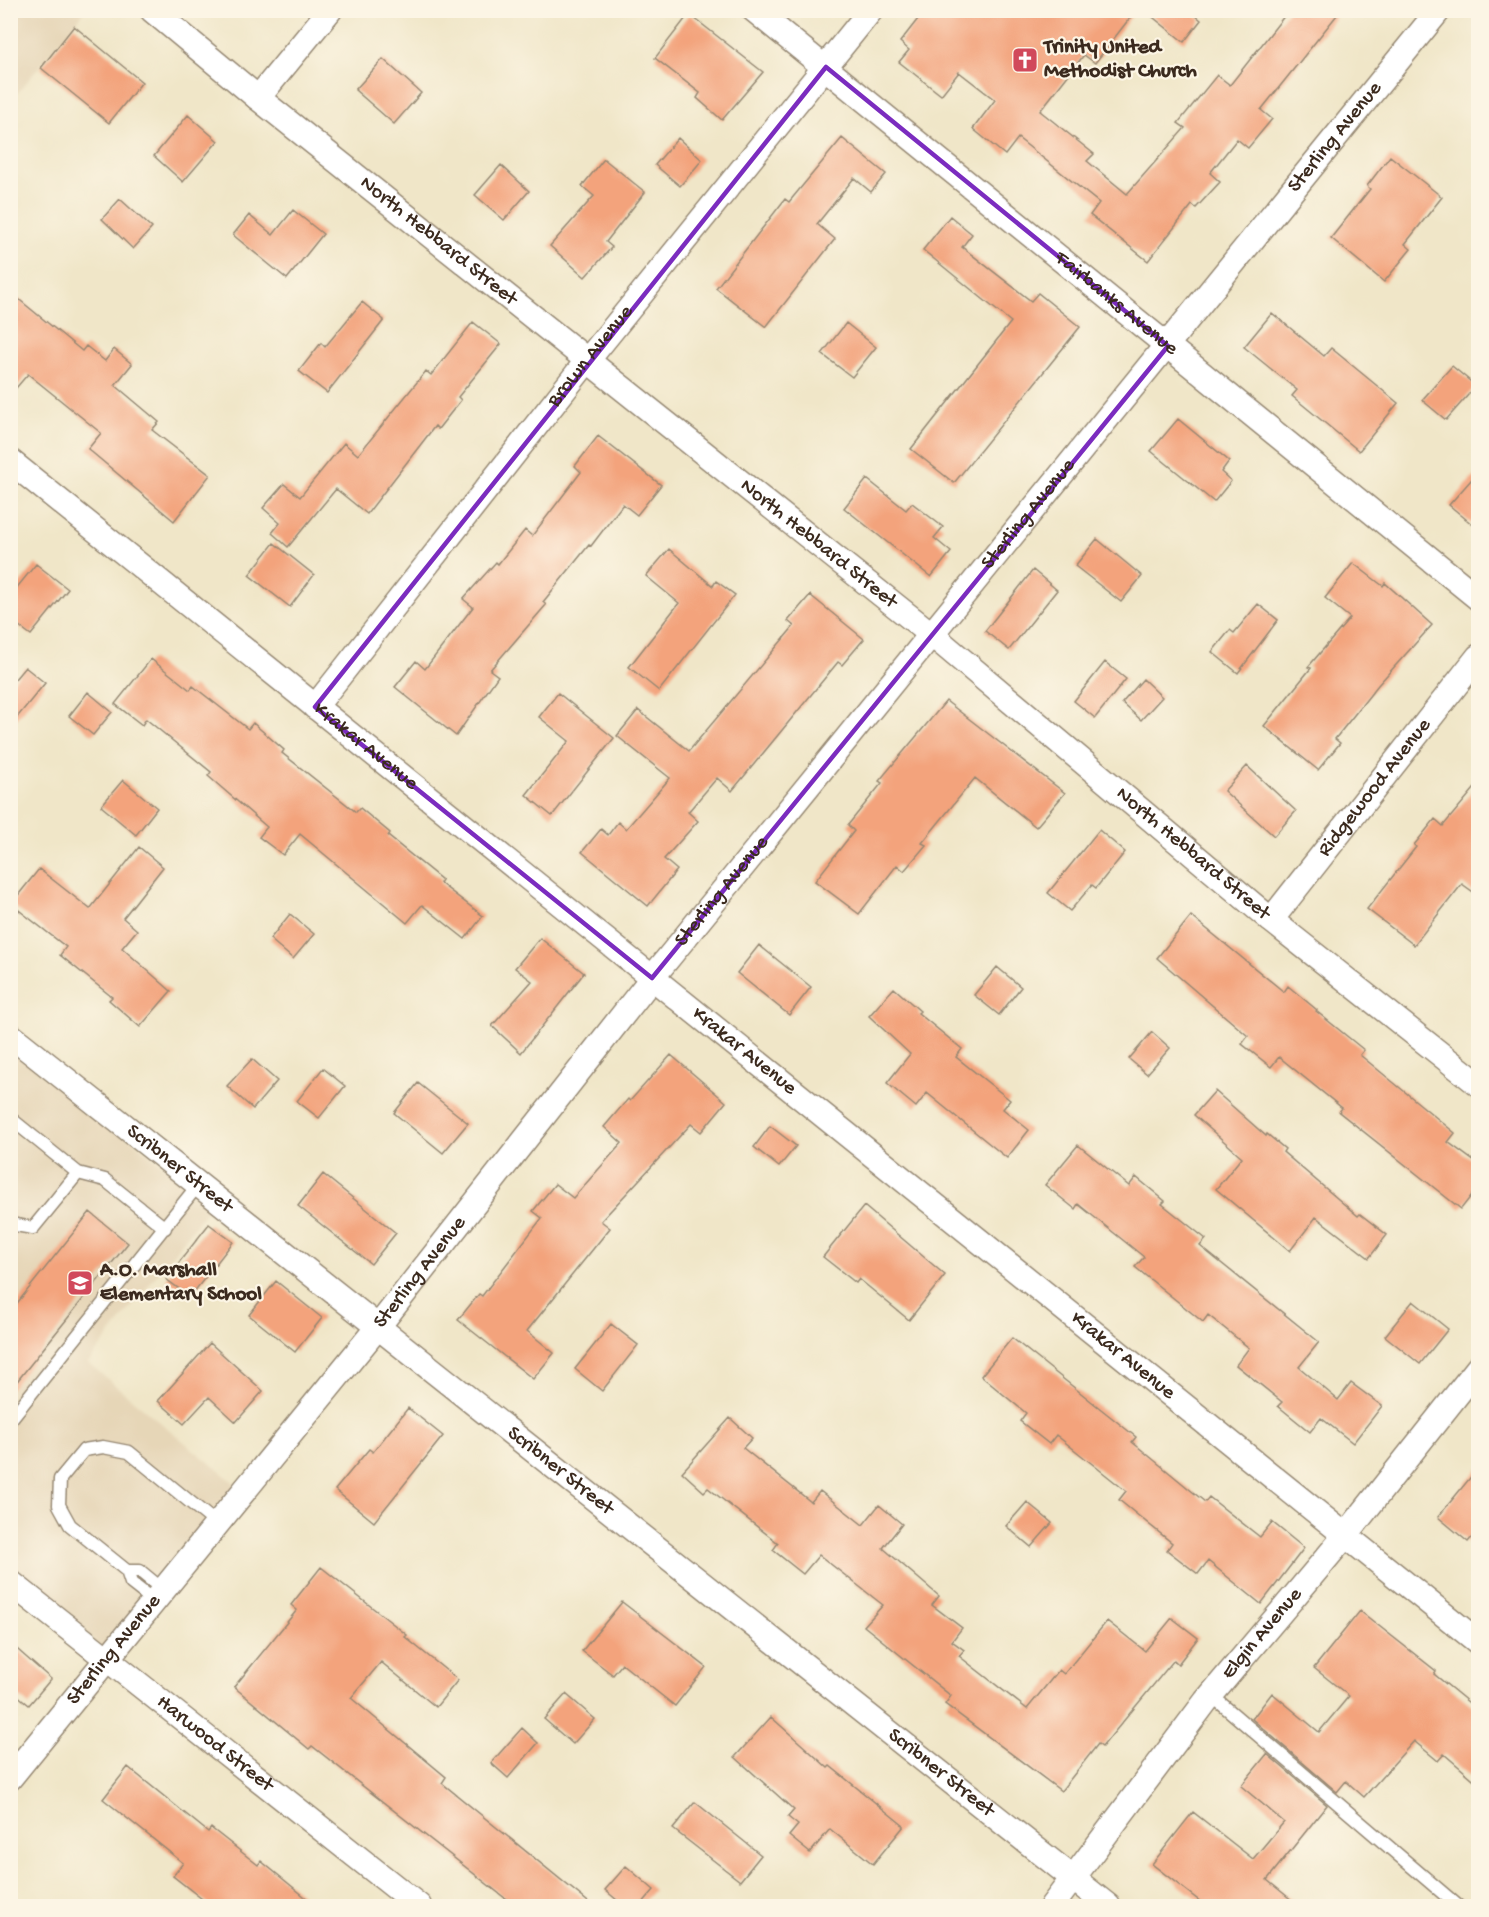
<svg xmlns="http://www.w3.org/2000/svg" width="1489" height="1917" font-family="'Gochi Hand',sans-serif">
<rect width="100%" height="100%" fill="#fcf5e5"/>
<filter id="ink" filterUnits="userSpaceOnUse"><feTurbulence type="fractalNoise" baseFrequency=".0167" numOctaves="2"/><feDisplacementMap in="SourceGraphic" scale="12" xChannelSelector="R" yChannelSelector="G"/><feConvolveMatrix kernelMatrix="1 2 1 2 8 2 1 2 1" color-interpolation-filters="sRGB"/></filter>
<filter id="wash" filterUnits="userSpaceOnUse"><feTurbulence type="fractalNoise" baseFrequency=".008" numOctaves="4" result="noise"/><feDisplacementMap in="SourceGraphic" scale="24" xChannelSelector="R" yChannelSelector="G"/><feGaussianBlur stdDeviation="1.35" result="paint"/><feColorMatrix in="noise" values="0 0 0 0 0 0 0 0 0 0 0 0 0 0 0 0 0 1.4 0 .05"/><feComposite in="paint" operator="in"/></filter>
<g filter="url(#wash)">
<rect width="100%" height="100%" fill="#f0e6c8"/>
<path fill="#e6d6b7" d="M11,10l74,1 -74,90 -1,-90z
M10,1042l202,162 -124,159 151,124 -133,165 -95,-76z"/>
<g id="blocks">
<path fill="#f3a37b" d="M925,10h211l-41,53 -11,-8 -44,56 54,43 -7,7 40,33 58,-66 -7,-5 39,-48 13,10 59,-75h52l-80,100 11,9 -24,29 -11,-9 -27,34 10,9 -24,26 -4,-3 -44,56 -58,-46 9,-12 -81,-65 -13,17 -32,-26 22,-29 -36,-28 -18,23 -42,-33 10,-12 -9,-8z
M1144,10h45l12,10 -17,22z
M689,14l74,58 -41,48 -25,-22 3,-5 -45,-35z
M74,26l68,56 -33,41 -68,-55z
M383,59l38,34 -27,31 -39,-34z
M188,115l30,26 -35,41 -29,-26z
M678,138l24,22 -22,26 -25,-21z
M842,138l44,36 -15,18 -17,-14 -37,46 18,15 -69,88 -50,-39 69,-89 4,3z
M1390,156l52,41 -37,47 6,5 -27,33 -53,-44 39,-49 -3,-3z
M604,159l41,33 -39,50 6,5 -27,30 -35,-31 44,-50 -12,-10z
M501,165l28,26 -25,29 -29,-25z
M120,199l32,29 -19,21 -31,-30z
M293,210l30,24 -36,45 -54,-44 16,-20 24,20z
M950,216l22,18 -10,13 69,54 7,-8 42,34 -126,156 -43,-34 100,-127 -88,-72z
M10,292l72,59 4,-5 19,15 9,-12 18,15 -17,21 44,37 -7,8 58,45 -36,46 -86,-72 13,-16 -73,-59 -18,21z
M362,302l22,18 -57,73 -28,-22 22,-28 4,4z
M1272,313l52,43 7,-8 67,55 -39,48 -67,-55 5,-6 -53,-43z
M473,322l28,22 -43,53 3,3 -23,29 -3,-3 -68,88 -31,-25 -48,58 -16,-14 8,-10 -17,-15 21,-24 16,13 44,-54 14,12 68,-84 5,4z
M846,323l30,24 -24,30 -30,-23z
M1452,366l24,20 -30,34 -24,-20z
M1178,419l51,42 -8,11 10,9 -17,21 -63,-51z
M598,436l63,49 -24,30 -14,-11 -32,42 -2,-1 -46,57 3,3 -56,65 8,6 -42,60 -61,-49 21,-26 9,8 48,-62 -10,-8 33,-37 2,2 27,-34 7,6 49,-64 -6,-6z
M1479,471v59l-30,-25z
M867,479l39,31 6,-7 31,24 -9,11 17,14 -20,25 -87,-69z
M1097,539l45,37 -21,26 -46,-36z
M274,543l40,32 -24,32 -41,-32z
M669,549l44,37 3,-5 19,14 -76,96 -30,-24 50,-64 -33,-27z
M1353,563l30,23 2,-3 47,42 -54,60 -43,54 5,4 -22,27 -54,-44 47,-58 -3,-1 42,-49 -25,-20z
M36,564l32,25 -37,46 -21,-16v-23z
M1033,570l24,20 -48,60 -24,-19z
M810,595l54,44 -22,26 -4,-3 -106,129 -15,-13 -29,34 10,9 -34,38 13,11 -29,36 -66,-54 19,-23 7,6 10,-13 8,7 44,-51 -53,-42 21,-26 51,41 105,-125 -6,-5z
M1258,604l20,16 -40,53 -26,-21 18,-22 4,3z
M151,659l39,31 3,-4 55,43 5,-6 31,27 -2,3 74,59 4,-4 30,25 -2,3 54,44 -2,3 43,33 -18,23 -43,-34 -15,18 -107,-89 -17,21 -24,-18 8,-10 -59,-51 3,-4 -65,-53 -4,6 -27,-21z
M1105,662l21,17 -31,39 -21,-17z
M25,667l20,16 -35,43v-41z
M1143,679l19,18 -21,23 -19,-17z
M88,692l24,20 -19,23 -24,-19z
M558,693l56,45 -62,78 -26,-21 43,-54 -30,-24z
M946,701l119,92 -29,34 -61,-49 -53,65 4,2 -22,26 -7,-6 -38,49 -44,-33 39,-50 -6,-6 34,-42 -3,-2z
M1247,766l49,45 -22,25 -50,-45z
M123,780l34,28 -21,27 -35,-29z
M1479,783v113l-17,-12 -48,61 -47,-36 49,-62 -2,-2 21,-26 8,7z
M1099,830l26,22 -29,36 -4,-3 -22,26 -22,-18z
M139,847l24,20 -40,51 14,12 -15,18 49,43 -31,36 -31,-27 3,-3 -52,-42 6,-8 -55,-43 28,-35 51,40z
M290,914l24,20 -21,25 -23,-20z
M1191,916l93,76 4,-6 29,24 -1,1 48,39 -4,5 95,78 -7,9 31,23v21l-18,23 -122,-97 3,-4 -63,-51 -8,10 -29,-23 6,-8 -91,-78z
M540,938l44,35 -63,80 -29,-27 40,-45 -17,-13z
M759,945l52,42 -22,28 -52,-42z
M997,967l24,20 -22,28 -25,-20z
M894,988l26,23 -2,2 44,36 -6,8 54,43 -7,9 26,21 -22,28 -80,-65 -11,14 -29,-24 23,-29 -41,-38z
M1152,1032l18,16 -23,26 -18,-15z
M671,1055l55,47 -25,30 -10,-8 -90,97 9,7 -83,103 27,22 -21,26 -75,-59 21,-26 3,2 60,-78 -9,-7 22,-27 18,14 49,-55 -18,-16 24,-28 2,2z
M252,1059l25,22 -24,28 -26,-23z
M323,1068l22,18 -26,32 -22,-17z
M418,1083l50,40 -25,30 -49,-40z
M1215,1091l51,45 1,-2 18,15 -2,3 75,64 2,-2 27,21 -18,23 -53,-41 -26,34 -74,-62 26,-32 -48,-42z
M770,1126l26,20 -17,21 -25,-20z
M1078,1145l51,41 7,-9 29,24 -3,3 44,35 -6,7 119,96 -20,25 39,33 13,-17 31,23 -29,37 -32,-25 -11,14 -32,-26 4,-4 -46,-37 13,-17 -41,-33 -5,7 -68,-55 9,-10 -66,-53 -3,5 -30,-24z
M323,1174l73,59 -25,31 -73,-58z
M864,1206l81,69 -36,45 -50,-41 -3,4 -33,-26z
M90,1212l38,31 -118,147v-78z
M209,1224l24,18 -43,55 -24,-18z
M276,1281l46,37 -27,34 -46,-37z
M1413,1301l35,28 -28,35 -35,-28z
M611,1324l27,21 -36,46 -27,-22z
M1012,1338l124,99 -4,5 73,60 4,-5 51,40 12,-15 32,26 -43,56 -53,-43 -10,13 -31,-24 5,-7 -53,-43 7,-9 -70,-56 -7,9 -29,-23 6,-8 -45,-37z
M210,1343l53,48 -27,31 -27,-25 -25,27 -26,-23z
M408,1408l35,28 -69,86 -39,-32 34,-41 4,3z
M730,1418l22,20 -9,10 68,54 9,-11 43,34 16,-20 23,19 -19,24 56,48 -7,9 30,23 -10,13 12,9 -5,6 68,53 32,-39 5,4 43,-53 38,30 27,-33 26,20 -20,26 -4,-4 -72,87 -4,-3 -37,47 -116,-87 6,-8 -87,-70 19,-21 -64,-50 -16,19 -30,-24 5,-7 -70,-55 -4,4 -22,-20z
M1479,1467v62l-11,13 -30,-25z
M1027,1502l25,21 -21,24 -25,-21z
M321,1567l86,68 -2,2 53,43 -22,27 -55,-45 -30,36 95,79 -4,6 151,123h-78l-203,-160 -3,3 -75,-62 63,-77 -6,-5z
M622,1602l84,65 -31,39 -53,-42 -9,11 -31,-24z
M1360,1611l76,60 -2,3 45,37v73l-35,-30 -6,7 -24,-20 -50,56 -18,-16 -9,11 -85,-73 20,-26 47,39 30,-36 -35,-28z
M10,1643l41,36 -22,26 -19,-16z
M566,1694l29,25 -22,25 -29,-25z
M771,1717l57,51 2,-2 74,60 -31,38 -43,-35 -20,24 -21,-17 9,-11 -10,-8 6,-7 -59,-53z
M522,1728l16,15 -30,35 -17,-15z
M1267,1754l60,51 -60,75 32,26h-93l-54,-42 41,-52 60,47 31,-37 -43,-36z
M128,1767l80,65 3,-4 47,37 3,-4 55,45h-105l-38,-30 10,-13 -80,-64z
M695,1802l66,53 -21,26 -67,-52z
M626,1866l28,24 -14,16h-16l-19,-16z"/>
</g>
</g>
<g filter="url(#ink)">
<use href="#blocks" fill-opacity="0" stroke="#968873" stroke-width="1.5"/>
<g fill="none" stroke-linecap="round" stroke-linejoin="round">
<defs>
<path id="service" d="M10,1118l68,55 -45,55 -23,-4
M78,1173l27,7 60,48
M10,1420l188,-235
M127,1571h13l23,19
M154,1601l-23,-18 -4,-12 -57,-46 -11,-20 1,-26 24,-29 19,-3 26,5 88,72
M1211,1695l247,211"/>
<g id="minor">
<path id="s1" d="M152,10l106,88 673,536 340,286 207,164"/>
<path id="s2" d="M754,10l724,588"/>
<path d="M258,98l72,-88"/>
<path id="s3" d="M10,461l1468,1181"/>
<path id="s4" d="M315,707l272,-346 284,-351"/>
<path id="s5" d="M1271,920l207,-263"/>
<path id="s6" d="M10,1035l1098,871"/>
<path id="s7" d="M10,1582l409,324"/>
<path id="s8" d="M10,1778l367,-450 275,-350 787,-968"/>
<path id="s9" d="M1052,1906l154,-205 139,-165 133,-168"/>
</g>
</defs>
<use href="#service" stroke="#968873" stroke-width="15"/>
<use href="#minor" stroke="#968873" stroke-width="27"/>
<use href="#service" stroke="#fff" stroke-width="12"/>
<use href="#minor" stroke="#fff" stroke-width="24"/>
</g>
</g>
<path fill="none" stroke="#7b2cbf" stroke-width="4.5" stroke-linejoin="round" d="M826,67l342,279 -516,632 -337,-271z"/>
<defs>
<symbol id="church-square" viewBox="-11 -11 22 22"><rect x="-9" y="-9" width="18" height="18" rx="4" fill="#d1495b" stroke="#fcf5e5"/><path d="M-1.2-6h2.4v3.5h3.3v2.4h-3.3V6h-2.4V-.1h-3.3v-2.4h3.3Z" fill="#fff"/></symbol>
<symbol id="school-square" viewBox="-11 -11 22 22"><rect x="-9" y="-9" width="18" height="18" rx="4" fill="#d1495b" stroke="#fcf5e5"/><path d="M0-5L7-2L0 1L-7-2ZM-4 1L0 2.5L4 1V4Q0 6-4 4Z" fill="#fff"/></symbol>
</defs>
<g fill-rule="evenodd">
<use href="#church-square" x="1010" y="45" width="30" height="30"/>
<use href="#school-square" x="65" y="1268" width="30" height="30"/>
</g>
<g text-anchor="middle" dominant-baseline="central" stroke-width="4.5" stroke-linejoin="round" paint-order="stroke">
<g font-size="21" font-weight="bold" fill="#3b2a1e" stroke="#fcf5e5" text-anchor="start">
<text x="1044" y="48">Trinity United<tspan x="1044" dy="24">Methodist Church</tspan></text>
<text x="100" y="1271">A.O. Marshall<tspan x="100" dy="24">Elementary School</tspan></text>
</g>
<g font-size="21" fill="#3b2a1e" stroke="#fcf5e5">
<text stroke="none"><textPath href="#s8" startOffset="2109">Sterling Avenue</textPath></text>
<text stroke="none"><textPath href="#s1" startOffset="368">North Hebbard Street</textPath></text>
<text stroke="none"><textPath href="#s2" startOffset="466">Fairbanks Avenue</textPath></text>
<text stroke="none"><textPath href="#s4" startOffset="446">Brown Avenue</textPath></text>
<text stroke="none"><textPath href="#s8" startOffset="1623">Sterling Avenue</textPath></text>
<text stroke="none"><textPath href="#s1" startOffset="854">North Hebbard Street</textPath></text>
<text stroke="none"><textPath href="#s3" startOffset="456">Krakar Avenue</textPath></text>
<text stroke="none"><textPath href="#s5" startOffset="168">Ridgewood Avenue</textPath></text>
<text stroke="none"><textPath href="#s1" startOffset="1340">North Hebbard Street</textPath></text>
<text stroke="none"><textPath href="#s8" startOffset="1137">Sterling Avenue</textPath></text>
<text stroke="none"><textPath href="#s3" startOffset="942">Krakar Avenue</textPath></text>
<text stroke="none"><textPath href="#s6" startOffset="216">Scribner Street</textPath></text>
<text stroke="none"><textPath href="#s8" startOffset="651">Sterling Avenue</textPath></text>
<text stroke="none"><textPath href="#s3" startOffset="1428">Krakar Avenue</textPath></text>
<text stroke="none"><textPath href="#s6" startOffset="702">Scribner Street</textPath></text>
<text stroke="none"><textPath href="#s9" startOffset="344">Elgin Avenue</textPath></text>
<text stroke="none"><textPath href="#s8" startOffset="165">Sterling Avenue</textPath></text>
<text stroke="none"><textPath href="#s7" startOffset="261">Harwood Street</textPath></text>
<text stroke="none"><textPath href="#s6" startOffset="1188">Scribner Street</textPath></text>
</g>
</g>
<rect width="1489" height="1917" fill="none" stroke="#fcf5e5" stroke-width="36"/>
</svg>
